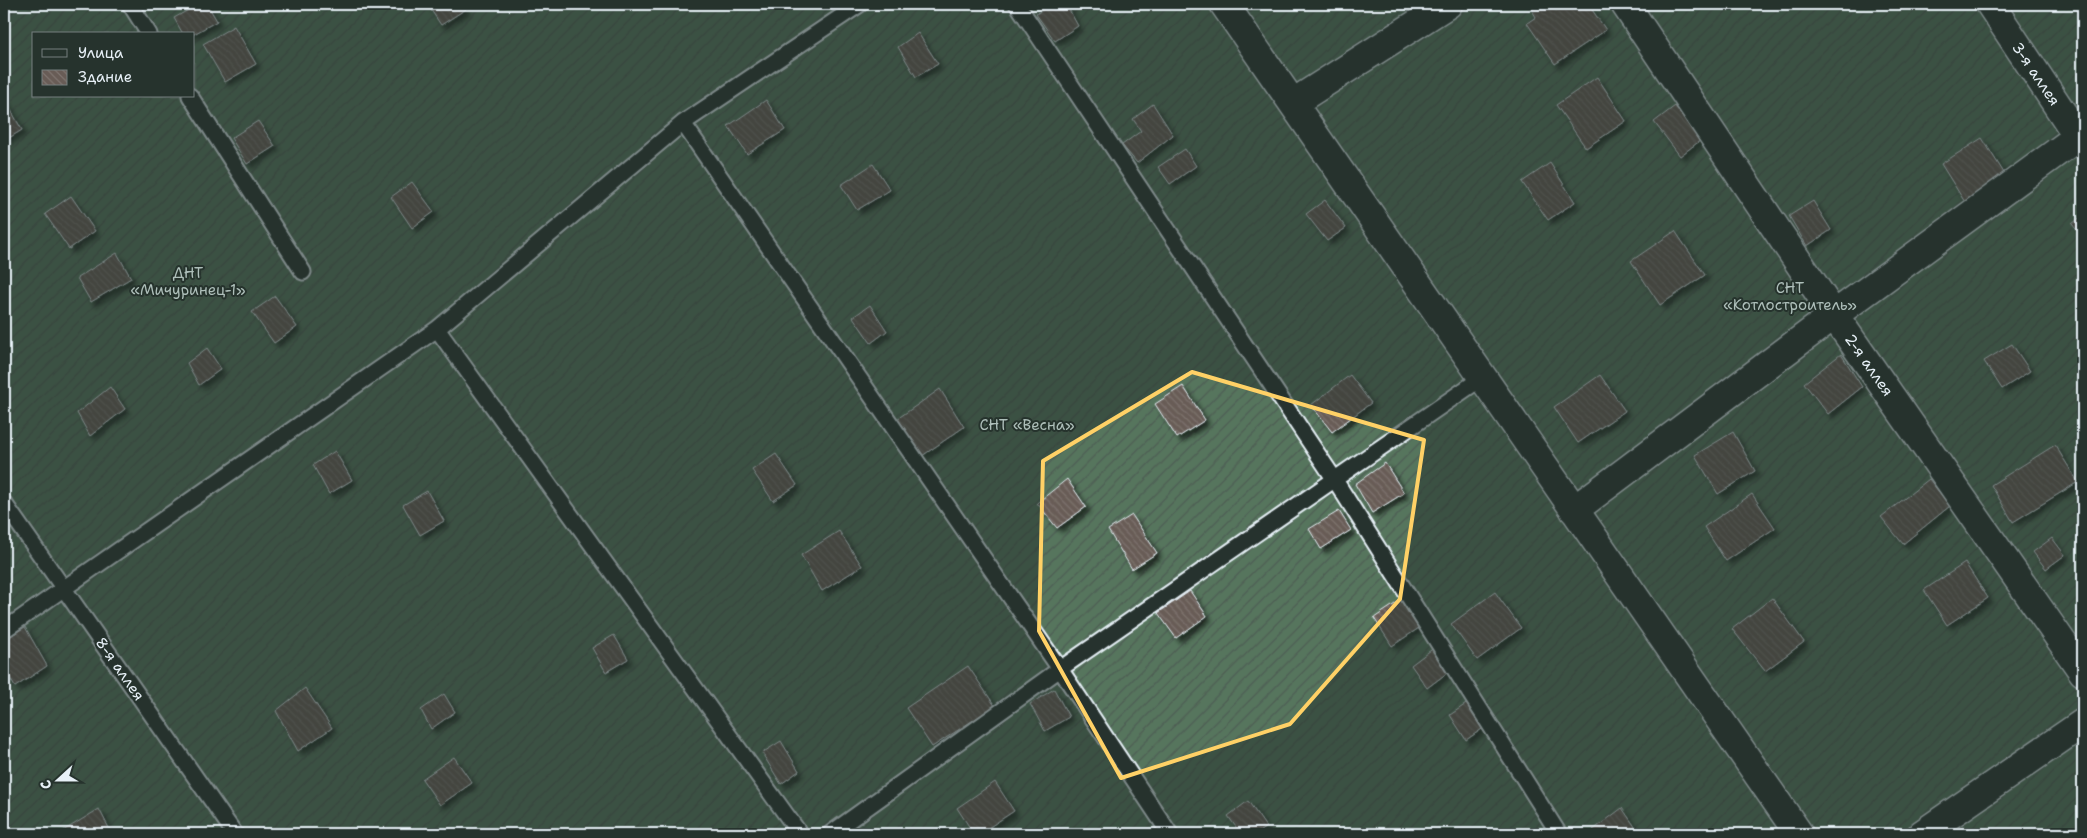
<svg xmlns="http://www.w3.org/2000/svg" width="2087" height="838" font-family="'Shantell Sans',sans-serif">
<defs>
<pattern id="garden-furrows" width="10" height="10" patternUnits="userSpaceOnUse" patternTransform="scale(1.25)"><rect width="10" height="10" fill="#56755d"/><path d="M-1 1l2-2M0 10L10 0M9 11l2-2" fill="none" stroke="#4d5c53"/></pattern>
<pattern id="building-back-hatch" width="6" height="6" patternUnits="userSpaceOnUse" patternTransform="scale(1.25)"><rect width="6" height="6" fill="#685c56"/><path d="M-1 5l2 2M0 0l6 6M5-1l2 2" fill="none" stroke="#7e746f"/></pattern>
<filter id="shadow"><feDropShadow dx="4.5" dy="4.5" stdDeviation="2.5" flood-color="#0009"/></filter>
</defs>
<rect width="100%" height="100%" fill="#26332d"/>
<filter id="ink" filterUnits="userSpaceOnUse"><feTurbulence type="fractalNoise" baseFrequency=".02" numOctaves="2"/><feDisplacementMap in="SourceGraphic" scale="10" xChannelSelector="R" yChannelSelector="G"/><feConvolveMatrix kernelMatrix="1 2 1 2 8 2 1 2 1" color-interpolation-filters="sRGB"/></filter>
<g filter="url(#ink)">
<path fill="url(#garden-furrows)" stroke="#9fb3aa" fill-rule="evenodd" d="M4,4h2079v830h-2079zM34,34h160v62h-160z"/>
<path fill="url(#building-back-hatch)" stroke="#e8f1f8" filter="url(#shadow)" d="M199,4h8l10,17 -23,13h-11l-9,-16z
M427,4h36l3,5 -25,16z
M1052,4h14l12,22 -23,15 -19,-27z
M1535,4h53l18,26 -51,34 -28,-41 9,-6 -6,-10z
M234,26l22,38 -31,18 -22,-38z
M918,33l20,31 -22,13 -18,-30z
M1597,77l29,44 -40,27 -30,-43z
M4,98l18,32 -18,11z
M766,100l19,30 -38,24 -19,-28z
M1153,104l20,31 -36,28 -15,-18 19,-14 -8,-12z
M1675,106l26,34 -21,16 -26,-34z
M258,121l17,25 -28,18 -16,-26z
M1982,138l27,43 -41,26 -27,-43z
M1185,149l11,17 -26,18 -12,-17z
M1550,163l25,39 -27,18 -26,-38z
M873,164l17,26 -33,20 -16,-25z
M412,182l22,30 -22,16 -21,-31z
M71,196l24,35 -26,18 -24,-35z
M1325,200l21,28 -19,13 -21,-27z
M1813,201l18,29 -24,16 -18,-30z
M2083,215v23l-11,-14z
M1675,231l30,44 -45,30 -29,-44z
M117,253l14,25 -40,24 -14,-24z
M275,296l22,31 -23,16 -22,-31z
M870,305l17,26 -16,12 -18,-26z
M2012,344l18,27 -28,18 -18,-28z
M207,348l14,21 -22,16 -12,-22z
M1841,354l21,33 -34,27 -24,-31z
M1350,375l21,28 -39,29 -21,-27z
M1600,375l25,36 -47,32 -24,-36z
M1183,386l22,34 -28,18 -22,-34z
M110,387l15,22 -35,27 -13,-23z
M940,389l24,38 -42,29 -25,-37z
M1733,432l22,39 -37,23 -23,-39z
M2055,445l23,37 -65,40 -22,-37z
M335,451l17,29 -23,14 -16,-29z
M776,454l21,31 -24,16 -21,-31z
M1385,463l19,30 -32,20 -17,-29z
M1067,479l19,28 -29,21 -20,-25z
M1929,479l21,27 -47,38 -22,-27z
M427,491l17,30 -24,14 -17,-30z
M1752,494l23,34 -49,33 -22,-34z
M1339,511l12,19 -30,19 -12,-20z
M1132,515l25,38 -25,16 -24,-39z
M839,531l23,35 -40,25 -21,-36z
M2052,538l13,17 -19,14 -13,-17z
M1965,563l23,35 -41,27 -23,-35z
M1190,591l17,25 -31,22 -18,-25z
M1495,592l26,36 -44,32 -26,-36z
M1404,598l18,28 -30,20 -18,-28z
M1772,598l32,44 -39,29 -33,-42z
M25,627l22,39 -32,21 -11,-19v-28z
M614,635l14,24 -22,13 -14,-24z
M1435,647l16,23 -24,18 -16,-23z
M968,666l27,40 -63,41 -26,-39z
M305,688l27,40 -34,23 -22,-40z
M1054,689l15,28 -24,14 -15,-27z
M444,694l11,18 -24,17 -10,-19z
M1469,702l16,25 -19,13 -16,-25z
M781,741l18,30 -18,13 -19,-31z
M454,757l18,26 -32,22 -18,-26z
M995,782l19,29 -35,23h-5l-17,-26z
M1248,801l18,26 -10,7h-15l-13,-18z
M1622,808l18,26h-44l-3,-4z
M99,809l13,25h-54z"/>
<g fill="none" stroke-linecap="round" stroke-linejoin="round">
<defs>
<path id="lane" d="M130,4l19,30
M1017,4l318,476 224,354
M190,96l113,176
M683,123l377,546 110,165
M437,329l363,505
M4,503l231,331
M4,630l433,-301 246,-206 177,-119
M830,834l230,-165 423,-292"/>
<path id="street" d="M1224,4l575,830
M1625,4l209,311 249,357
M1990,4l93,140
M1293,103l155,-99
M1574,510l260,-195 249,-182
M1922,834l161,-111"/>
</defs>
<use href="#lane" stroke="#e8f1f8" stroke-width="19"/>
<use href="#street" stroke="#e8f1f8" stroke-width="31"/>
<use href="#lane" stroke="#26332d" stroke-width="15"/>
<use href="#street" stroke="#26332d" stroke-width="28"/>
</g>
</g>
<path d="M0 0H2087V838H0ZM1192,372l232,68 -24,159 -110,125 -169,54 -82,-147 4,-170z" fill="#26332d" fill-opacity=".55" fill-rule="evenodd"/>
<path fill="none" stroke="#ffd166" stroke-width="4" stroke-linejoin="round" d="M1192,372l232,68 -24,159 -110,125 -169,54 -82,-147 4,-170z"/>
<g text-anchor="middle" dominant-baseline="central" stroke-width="4" stroke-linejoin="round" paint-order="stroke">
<g font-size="15" fill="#e8f1f8" stroke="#26332d">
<text transform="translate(2036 74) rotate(56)">3-я аллея</text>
<text transform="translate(1869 365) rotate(55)">2-я аллея</text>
<text transform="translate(120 669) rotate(55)">8-я аллея</text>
</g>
<g font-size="15" fill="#aebfba" stroke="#26332d">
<text x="188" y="273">ДНТ<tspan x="188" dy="17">«Мичуринец-1»</tspan></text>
<text x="1790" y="288">СНТ<tspan x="1790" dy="17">«Котлостроитель»</tspan></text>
<text x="1027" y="425">СНТ «Весна»</text>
</g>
</g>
<rect width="2087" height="838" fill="none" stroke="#26332d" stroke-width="20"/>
<rect x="10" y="10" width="2067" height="818" fill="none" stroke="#e8f1f8" stroke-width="2" filter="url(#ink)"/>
<rect x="32" y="32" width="162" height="65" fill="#26332d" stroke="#747f7e"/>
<rect x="42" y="49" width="25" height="8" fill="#26332d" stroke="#747f7e"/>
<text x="78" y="58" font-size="15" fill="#e8f1f8">Улица</text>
<rect x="42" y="70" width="25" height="15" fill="url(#building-back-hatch)" stroke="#747f7e"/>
<text x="78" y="82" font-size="15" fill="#e8f1f8">Здание</text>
<g transform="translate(58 780) rotate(249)" stroke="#26332d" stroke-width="4" paint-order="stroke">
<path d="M0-4L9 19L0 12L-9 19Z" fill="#e8f1f8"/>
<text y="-8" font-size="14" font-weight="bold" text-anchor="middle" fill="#e8f1f8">С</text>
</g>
</svg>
